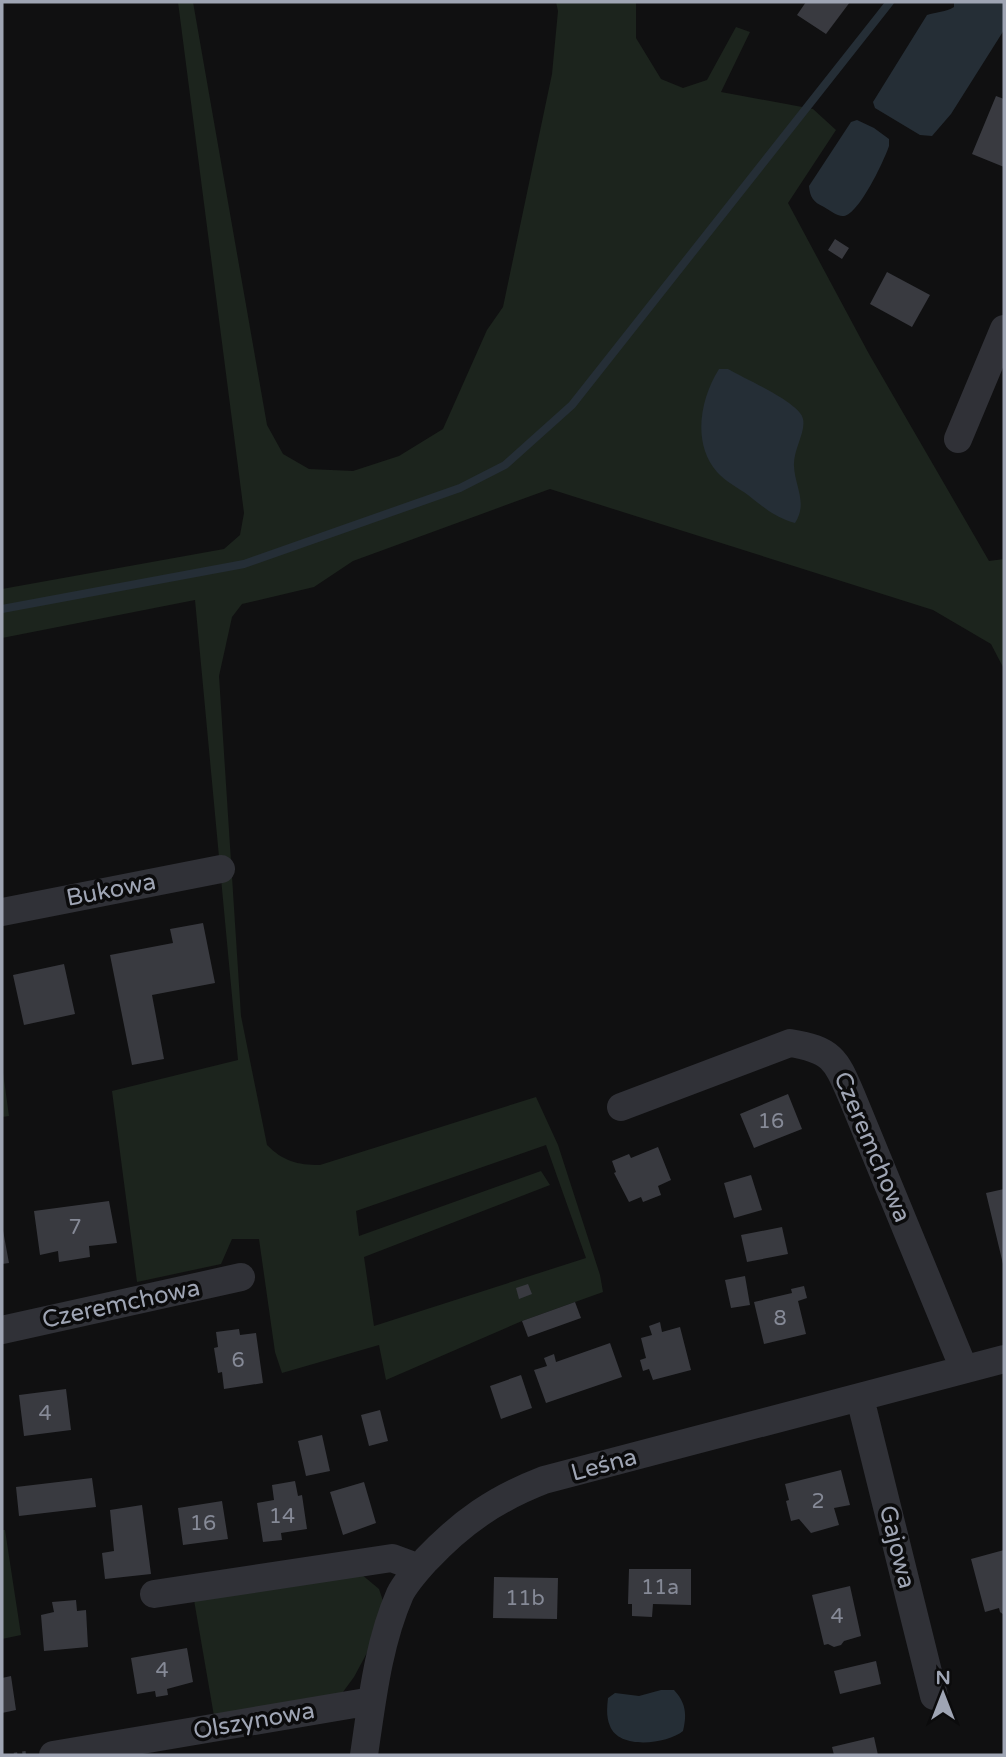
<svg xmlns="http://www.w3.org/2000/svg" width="1006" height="1757" font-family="'Varela Round',sans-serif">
<rect width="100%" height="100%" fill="#101011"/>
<path fill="#1c241d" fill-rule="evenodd" d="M178,2h15l74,423 16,29 26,15 44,2 46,-15 44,-27 44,-99 16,-23 49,-233 6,-63 -2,-9h80v36l25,41 22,9 24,-8 29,-53 14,5 -29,60 92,17 23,21 -48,73 81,151 120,207 15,-2v110l-13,-25 -58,-34 -383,-121 -197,72 -39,26 -72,17 -10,13 -13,59 22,340 26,129c16,16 30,20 53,20l216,-68 22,48 42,130 3,17 -81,29 -136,59 -7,-35 -97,28 -7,-21 -16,-113h-27l-11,25 -84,18 -25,-191 126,-31 -43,-460 -193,38v-49l222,-40 16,-14 4,-22zM546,1145l40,113 -212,68 -10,-69 186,-72 -9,-14 -182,65 -3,-25z
M2,1065l7,51 -7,1z
M2,1530h3l16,105 -19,4z
M361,1574l18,15 5,15 -15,45 -15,28 -14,19 -126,20 -20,-116z"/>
<path fill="#252e36" d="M954,2h50v28l-53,84 -19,22 -12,-1 -45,-27 -2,-6 54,-87c9,-3 19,-3 27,-8z
M857,120l17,8 15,11v7c-5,15 -30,68 -45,70 -6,1 -15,-6 -20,-9 -11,-5 -14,-10 -15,-21l42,-64z
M719,369h9c15,9 73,34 75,50 3,13 -10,31 -9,47 1,21 14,37 1,57 -19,-5 -32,-16 -47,-28 -10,-7 -23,-14 -31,-23 -25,-28 -17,-73 2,-103z
M661,1690h13c12,13 13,24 9,41 -16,13 -64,19 -73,-5 -4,-9 -3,-19 -2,-28l7,-5 24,3z"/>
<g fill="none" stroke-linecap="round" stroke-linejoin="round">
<path stroke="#252e36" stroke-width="8" d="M2,609l242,-45 216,-76 45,-23 67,-60 318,-403"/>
</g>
<path fill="#393a40" d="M806,2h44l-24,32 -29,-19z
M996,96l8,3v68l-32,-13z
M835,239l14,9 -7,11 -14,-9z
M887,272l43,23 -18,32 -42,-23z
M203,923l12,60 -63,12 12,64 -32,6 -22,-110 63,-12 -3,-14z
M64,964l11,50 -51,11 -11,-50z
M788,1094l14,35 -48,19 -14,-34z
M658,1147l13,33 -13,6 3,9 -18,7 -2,-5 -12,5 -15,-29 2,-1 -4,-11 17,-7 2,4z
M751,1175l11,35 -28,8 -10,-35z
M1004,1189v75h-1l-17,-71z
M109,1201l8,42 -28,3 1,11 -31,5 -1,-11 -18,4 -6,-44z
M2,1225l7,38 -7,1z
M782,1227l6,27 -41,8 -6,-27z
M745,1276l5,29 -19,3 -6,-28z
M528,1284l4,10 -13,5 -3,-11z
M804,1286l3,12 -9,3 8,33 -42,10 -10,-42 38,-9 -1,-4z
M575,1302l6,16 -53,19 -6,-16z
M660,1322l2,10 18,-5 11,43 -38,10 -4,-11 -6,2 -3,-11 6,-2 -5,-20 11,-3 -3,-9z
M239,1329l1,6 16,-2 7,50 -39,6 -2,-17 -4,1 -4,-25 4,-1 -2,-15z
M610,1343l12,34 -76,26 -12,-33 13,-4 -3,-8 10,-4 2,8z
M521,1375l11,33 -31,11 -11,-33z
M66,1389l5,41 -47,6 -5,-41z
M380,1410l8,31 -19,5 -8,-31z
M322,1435l8,36 -24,5 -8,-35z
M841,1470l9,35 -16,3 5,17 -28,8 -12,-14 -8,2 -5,-20 3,-1 -4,-16z
M92,1478l4,29 -77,9 -3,-29z
M295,1481l3,15 4,-1 5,34 -26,4 1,7 -19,2 -6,-39 17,-3 -2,-15z
M364,1482l12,41 -33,12 -13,-43z
M222,1501l6,38 -45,6 -5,-37z
M142,1505l9,69 -46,5 -3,-26 12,-2 -4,-41z
M1004,1550v65l-4,-3 -1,-4 -14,4 -14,-53z
M629,1569h62v36l-38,-1 -1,13 -20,-1v-12h-4z
M494,1577l64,1 -1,41 -64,-1z
M850,1586l11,50 -17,5 -3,4 -7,2 -6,-3 -4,1 -12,-50z
M76,1600l1,11 9,-1 2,37 -44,4 -3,-36 13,-3 -2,-10z
M187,1648l6,34 -26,7 1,6 -12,2 -1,-6 -18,3 -6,-36z
M876,1661l5,23 -41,10 -6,-23z
M11,1676l5,34 -14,3v-35z
M874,1737l4,18h-44l-2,-8z"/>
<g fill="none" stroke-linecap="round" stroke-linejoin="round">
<path stroke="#36383e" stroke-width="4.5" stroke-dasharray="3.5 5" stroke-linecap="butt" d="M14,1755l13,-2"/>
<path stroke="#303137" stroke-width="28" d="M958,439l46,-110
M2,912l219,-43
M621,1107l169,-64c43,7 46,17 62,54l112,272
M2,1330l239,-53
M860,1398l74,298
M154,1594l238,-36 27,10
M53,1755l319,-54
M364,1755c8,-54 14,-111 36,-161 6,-12 17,-24 26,-34 36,-38 69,-61 118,-80l460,-121"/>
</g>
<g text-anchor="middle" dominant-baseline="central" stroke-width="7" stroke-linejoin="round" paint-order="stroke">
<g font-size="21" fill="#868a97">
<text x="771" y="1121">16</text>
<text x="75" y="1227">7</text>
<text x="780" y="1318">8</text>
<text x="238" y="1360">6</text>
<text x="45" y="1413">4</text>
<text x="818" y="1501">2</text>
<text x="282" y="1516">14</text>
<text x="203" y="1523">16</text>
<text x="660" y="1587">11a</text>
<text x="525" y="1598">11b</text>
<text x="837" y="1616">4</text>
<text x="162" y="1670">4</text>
</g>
<g font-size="24" fill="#9fa5b4" stroke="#0b0b0c">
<text transform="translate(111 890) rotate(-11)">Bukowa</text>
<text transform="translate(872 1147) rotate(67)">Czeremchowa</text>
<text transform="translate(121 1304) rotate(-12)">Czeremchowa</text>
<text transform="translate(604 1465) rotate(-15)">Leśna</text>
<text transform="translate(897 1547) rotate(76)">Gajowa</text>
<text transform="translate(254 1721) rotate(-10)">Olszynowa</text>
</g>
</g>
<rect width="1006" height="1757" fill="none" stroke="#9fa5b4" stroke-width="7"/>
<g transform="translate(943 1694)" stroke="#0b0b0c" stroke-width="5" paint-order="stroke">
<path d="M0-5L12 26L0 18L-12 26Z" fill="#9fa5b4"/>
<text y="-10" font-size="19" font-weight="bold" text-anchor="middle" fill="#9fa5b4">N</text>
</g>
</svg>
